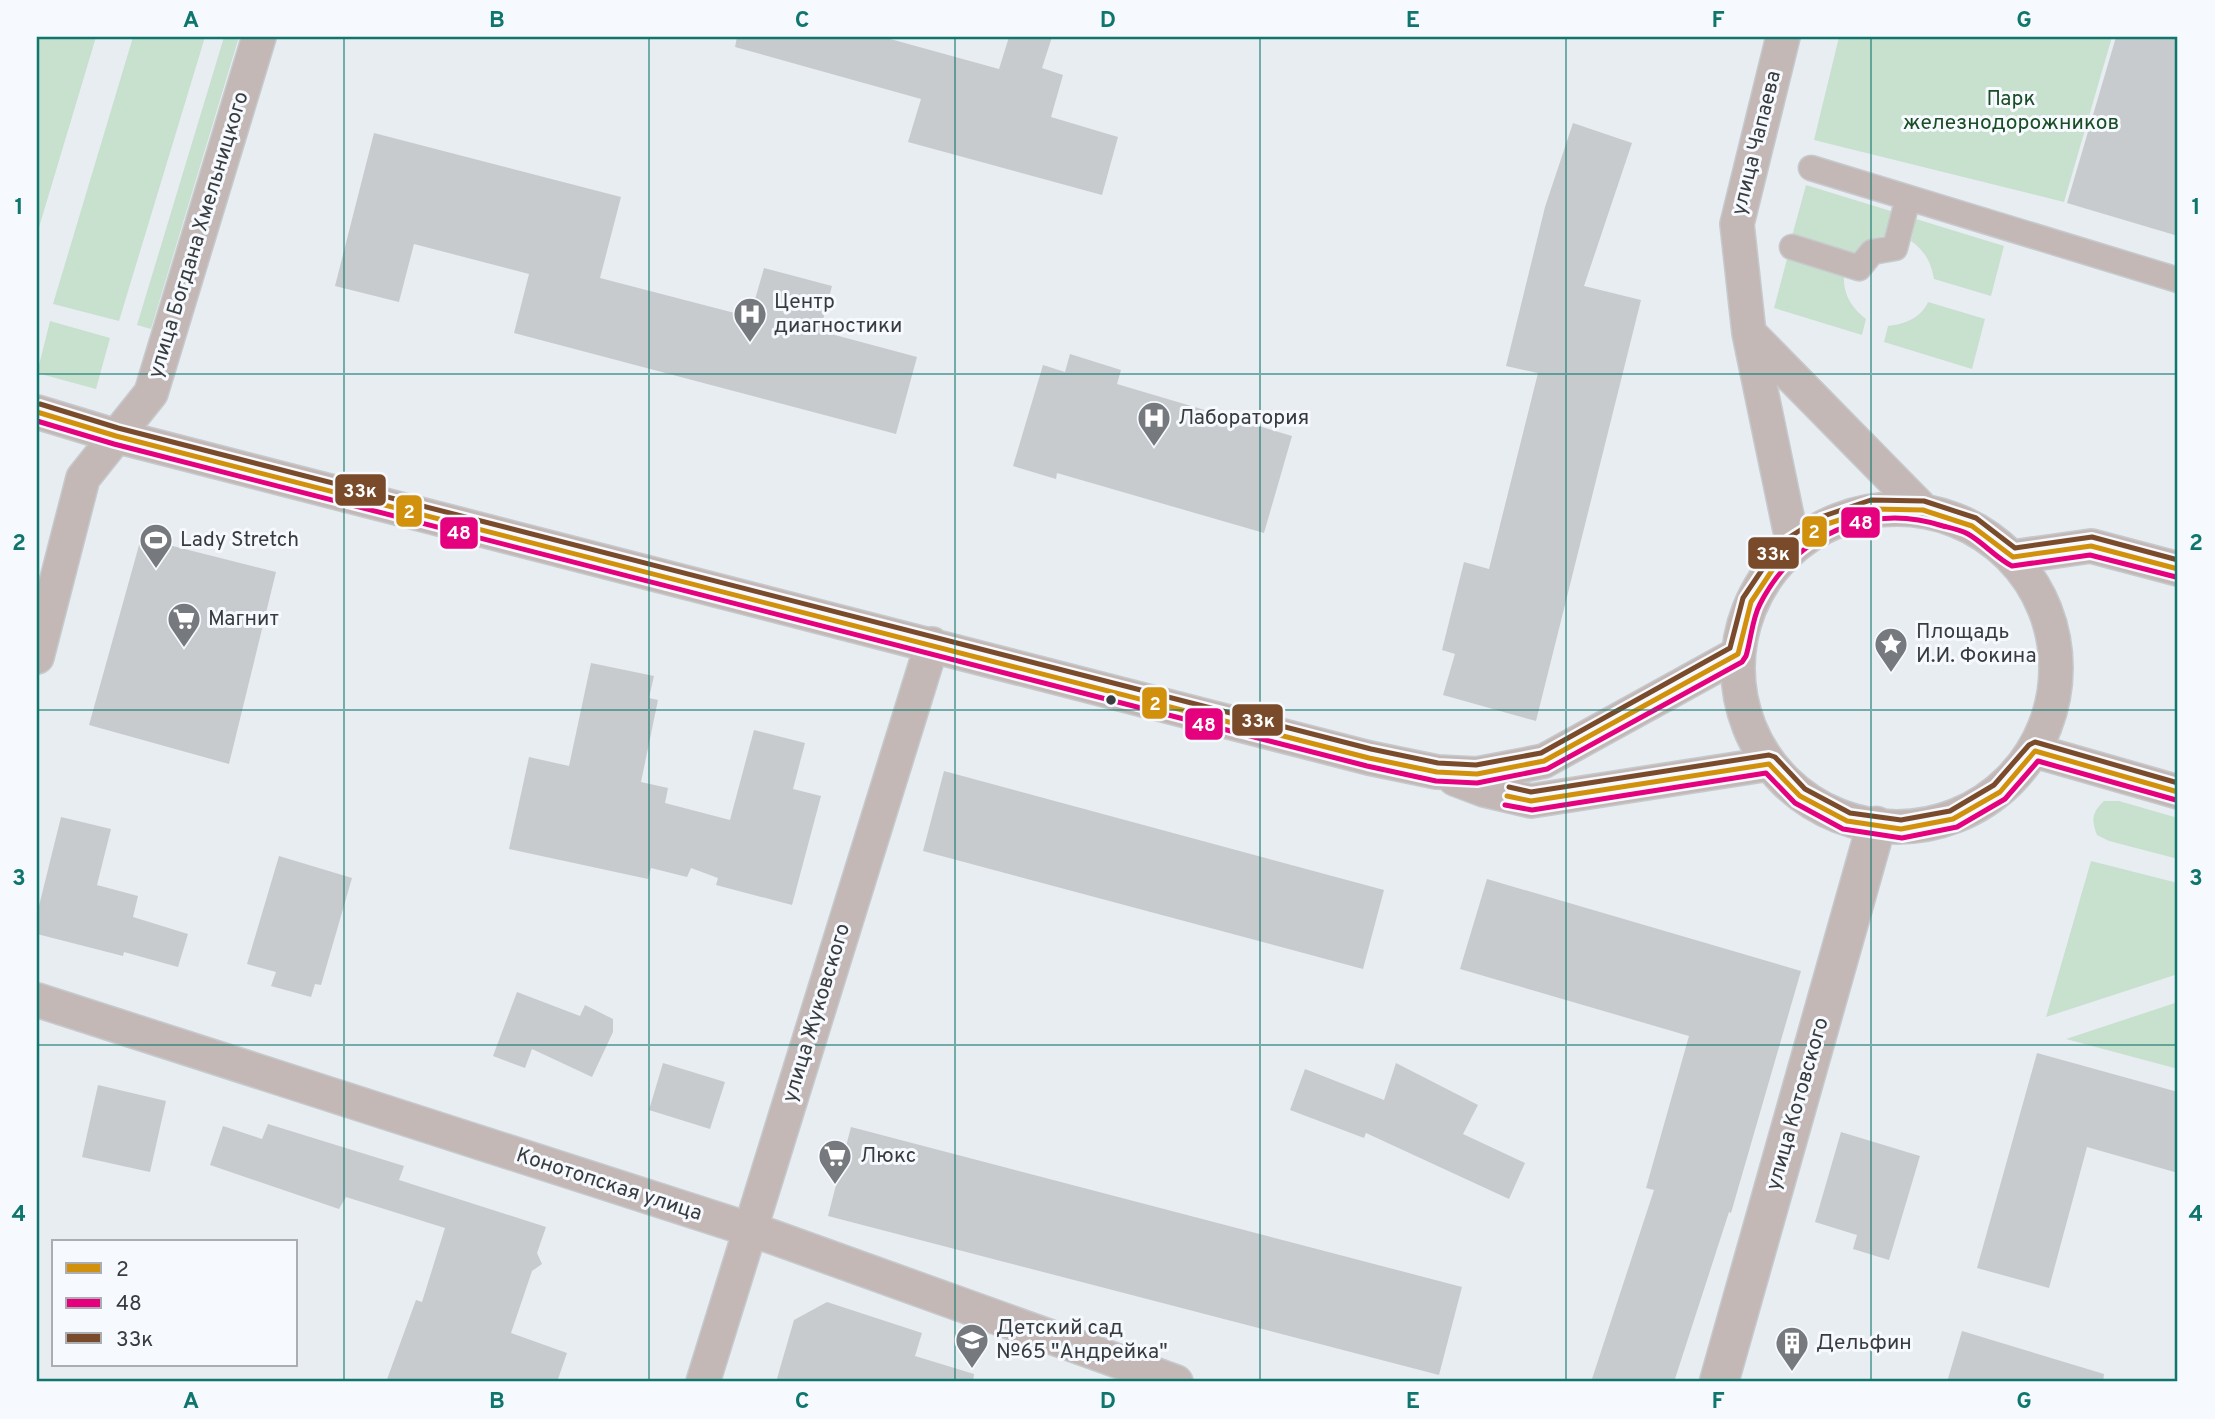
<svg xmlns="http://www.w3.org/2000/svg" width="2215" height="1419" font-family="Overpass,sans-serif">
<rect width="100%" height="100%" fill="#e8edf2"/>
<path fill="#c8e1cf" d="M37,37h59l-59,197z
M133,37h72l-86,284 -66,-17z
M224,37h15l-88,292 -14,-4z
M1839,37h273l-48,165 -250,-62z
M1806,185l88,27 -6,23c-15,3 -25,7 -35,19l-61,-18z
M1916,219l88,27 -13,50 -57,-17c-3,-17 -9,-28 -23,-38z
M1787,259l57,17c-1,19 8,32 22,43l-4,16 -88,-27z
M1928,302l57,17 -13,50 -88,-27 4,-16c17,-2 33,-8 40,-24z
M50,321l60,17 -14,51 -59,-16z
M2104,801h15l59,17v41l-69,-18 -12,-6c-6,-15 -5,-23 7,-34z
M2091,861l87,22v91l-132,43z
M2178,1002v67l-112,-30z"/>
<path fill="#c7cbce" d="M737,37h146l116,32 10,-32h43l-10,31 21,7 -12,42 67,20 -16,58 -194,-53 13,-43 -186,-52z
M2116,37h62v199l-111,-33z
M1573,123l59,20 -48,143 57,14 -105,421 -93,-26 12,-41 -13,-4 22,-88 25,7 49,-196 -32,-7 39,-159z
M374,133l247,64 -21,81 150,39 14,-49 68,18 -12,45 97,26 -21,77 -382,-101 15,-59 -115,-30 -15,58 -64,-16z
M1070,354l51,16 -4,14 175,52 -28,97 -207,-60 -1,6 -43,-13 30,-101 22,7z
M141,538l135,34 -47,192 -140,-39z
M591,663l63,13 -5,22 9,2 -17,82 27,6 -3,15 65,17 24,-90 51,13 -12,46 28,7 -29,109 -76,-20 2,-7 -27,-10 -4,9 -36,-9 -3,11 -139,-30 20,-92 40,9z
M944,771l440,119 -21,79 -440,-118z
M61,817l50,12 -14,56 41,11 -5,21 55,17 -10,33 -54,-15 -1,4 -86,-22v-20z
M279,856l73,22 -31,107 -6,-1 -4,13 -40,-11 5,-14 -29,-8z
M1487,879l314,92 -70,242 -2,-1 -55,170h-83l63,-192 -8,-2 43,-152 -229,-67z
M517,992l63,24 5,-11 28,14v13l-21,45 -60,-28 -7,19 -32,-12z
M2037,1053l141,39v81l-91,-26 -38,141 -72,-20z
M663,1063l62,19 -15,47 -61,-19z
M1396,1063l82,42 -15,29 62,29 -16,36 -143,-66 -2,5 -74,-28 15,-41 79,31z
M98,1085l68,16 -16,71 -68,-15z
M268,1124l136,42 -5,14 147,47 -9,26 5,11 -10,7 -21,62 56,20 -10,29h-171l30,-82 6,2 23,-74 -99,-31 -7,12 -129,-44 13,-39 39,13z
M851,1127l611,160 -23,88 -611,-159z
M1841,1132l79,24 -31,104 -36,-11 4,-14 -42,-13z
M827,1302l95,31 -7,23 59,18 -1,8h-197l18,-62z
M1962,1331l142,43 -1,8h-156z"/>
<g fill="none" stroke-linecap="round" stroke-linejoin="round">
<defs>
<path id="pedestrian" d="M1811,168l367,112
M1792,247l67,21 13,-16 23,-4 13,-50"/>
<path id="minor" d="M1783,37l-46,187 12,109 44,212
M1749,333l174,177
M37,412l79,24 1253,322 68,14 40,2 67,-13 194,-107
M1738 668a159 159 0 1 1 318 0a159 159 0 1 1-318 0Z
M2013,557l78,-11 87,23
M37,657l46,-179 68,-85 108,-356
M2035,751l143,41
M1455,779l29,11 47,11 238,-37
M37,1000l736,237 403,145
M703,1382l229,-738"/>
<path id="tertiary" d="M1719,1382l157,-556"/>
</defs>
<use href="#pedestrian" stroke="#c6cacd" stroke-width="27"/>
<use href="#minor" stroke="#c6cacd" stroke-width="36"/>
<use href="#tertiary" stroke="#c6cacd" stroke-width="41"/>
<use href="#pedestrian" stroke="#c3b8b6" stroke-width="24"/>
<use href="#minor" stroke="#c3b8b6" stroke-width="33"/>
<use href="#tertiary" stroke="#c3b8b6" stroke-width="38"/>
<defs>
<path id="bus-1" d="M37,412l79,24 1253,322 68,14 40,2 67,-13 194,-107 13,-52 30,-45 12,-12 31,-20 49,-16 50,1 49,16 41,31 78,-11 87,23
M1507,796l24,5 238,-37 31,32 47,25 54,8 52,-10 47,-27 35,-41 143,41"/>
<path id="bus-2" d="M37,421l77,23 1253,322 69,15 41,2 70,-14 195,-107 4,-6c5,-16 6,-37 14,-52 35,-69 109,-102 183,-78 8,2 18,4 25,8 16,9 28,24 44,32l78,-11 86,22
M1505,805l27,5 234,-37 29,30 48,26 59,9 55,-11 48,-28 33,-38 138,39"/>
<path id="bus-3" d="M40,404l78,24 1253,321 67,14 38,2 65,-12 189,-105 13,-50 31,-46 14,-14 33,-21 50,-17 53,1 52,17 39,30 77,-11 86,23
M1509,787l22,5 238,-37 6,2 30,32 45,24 51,7 49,-9 44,-26 35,-40 6,-3 143,41"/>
</defs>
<use href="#bus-1" stroke="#f6f9fd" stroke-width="10"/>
<use href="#bus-2" stroke="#f6f9fd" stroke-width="10"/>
<use href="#bus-3" stroke="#f6f9fd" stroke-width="10"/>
<use href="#bus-1" stroke="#d1910d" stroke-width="5"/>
<use href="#bus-2" stroke="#e5007d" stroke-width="5"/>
<use href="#bus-3" stroke="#7a4b2a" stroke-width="5"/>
</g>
<path fill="none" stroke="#0f766e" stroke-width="2" stroke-opacity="0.55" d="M344,37v1345M649,37v1345M955,37v1345M1260,37v1345M1566,37v1345M1871,37v1345M37,374h2141M37,710h2141M37,1045h2141"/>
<defs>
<symbol id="hospital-pin" viewBox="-11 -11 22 30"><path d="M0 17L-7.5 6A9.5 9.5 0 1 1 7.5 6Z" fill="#767a7e" stroke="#f6f9fd"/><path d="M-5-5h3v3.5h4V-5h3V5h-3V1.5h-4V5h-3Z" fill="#fff"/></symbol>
<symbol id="stadium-pin" viewBox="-11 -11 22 30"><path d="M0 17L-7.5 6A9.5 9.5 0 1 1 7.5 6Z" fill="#767a7e" stroke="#f6f9fd"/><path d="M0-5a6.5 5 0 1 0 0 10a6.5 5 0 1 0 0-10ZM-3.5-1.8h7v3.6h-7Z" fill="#fff"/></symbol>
<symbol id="supermarket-pin" viewBox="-11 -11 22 30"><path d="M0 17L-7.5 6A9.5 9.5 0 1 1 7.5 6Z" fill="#767a7e" stroke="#f6f9fd"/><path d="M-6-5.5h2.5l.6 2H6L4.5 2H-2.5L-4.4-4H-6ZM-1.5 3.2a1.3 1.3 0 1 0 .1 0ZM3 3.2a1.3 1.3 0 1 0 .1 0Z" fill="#fff"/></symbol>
<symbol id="sight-pin" viewBox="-11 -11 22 30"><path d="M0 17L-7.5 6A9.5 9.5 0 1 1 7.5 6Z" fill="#767a7e" stroke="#f6f9fd"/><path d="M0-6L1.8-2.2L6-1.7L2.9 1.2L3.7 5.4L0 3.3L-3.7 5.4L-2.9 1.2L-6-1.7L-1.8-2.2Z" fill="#fff"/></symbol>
<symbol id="school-pin" viewBox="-11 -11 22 30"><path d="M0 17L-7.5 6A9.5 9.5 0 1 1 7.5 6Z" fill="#767a7e" stroke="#f6f9fd"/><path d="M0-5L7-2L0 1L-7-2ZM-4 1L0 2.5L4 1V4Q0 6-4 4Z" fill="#fff"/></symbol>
<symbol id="building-pin" viewBox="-11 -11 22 30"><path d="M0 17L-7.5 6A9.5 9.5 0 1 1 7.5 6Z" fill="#767a7e" stroke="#f6f9fd"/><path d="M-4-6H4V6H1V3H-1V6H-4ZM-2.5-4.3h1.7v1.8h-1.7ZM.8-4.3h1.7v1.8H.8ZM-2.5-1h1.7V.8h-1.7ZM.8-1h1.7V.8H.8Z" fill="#fff"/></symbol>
</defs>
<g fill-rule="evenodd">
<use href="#hospital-pin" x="731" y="295" width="38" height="52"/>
<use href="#hospital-pin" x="1135" y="399" width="38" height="52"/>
<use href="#stadium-pin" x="137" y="521" width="38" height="52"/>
<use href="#supermarket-pin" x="165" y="600" width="38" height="52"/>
<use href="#sight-pin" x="1872" y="625" width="38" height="52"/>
<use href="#supermarket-pin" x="816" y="1137" width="38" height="52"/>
<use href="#school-pin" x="953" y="1321" width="38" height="52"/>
<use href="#building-pin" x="1773" y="1324" width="38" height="52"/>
</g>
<circle fill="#383c3f" stroke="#f6f9fd" stroke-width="2.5" cx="1111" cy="700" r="6"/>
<g text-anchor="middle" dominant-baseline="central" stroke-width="6" stroke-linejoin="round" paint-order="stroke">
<g font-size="21" fill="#1a4c25" stroke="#f6f9fd">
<text x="2011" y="99">Парк<tspan x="2011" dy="24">железнодорожников</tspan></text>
</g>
<g font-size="21" fill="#383c3f" stroke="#f6f9fd">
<text transform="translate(1757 143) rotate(-76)">улица Чапаева</text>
<text transform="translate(199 235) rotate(-73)">улица Богдана Хмельницкого</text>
<text transform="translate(817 1013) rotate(-73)">улица Жуковского</text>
<text transform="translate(1798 1104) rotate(-74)">улица Котовского</text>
<text transform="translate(609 1185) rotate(18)">Конотопская улица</text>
</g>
<g font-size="21" fill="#383c3f" stroke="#f6f9fd" text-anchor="start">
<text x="774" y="302">Центр<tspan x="774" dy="24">диагностики</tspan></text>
<text x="1178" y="418">Лаборатория</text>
<text x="180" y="540">Lady Stretch</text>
<text x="208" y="619">Магнит</text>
<text x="1916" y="632">Площадь<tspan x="1916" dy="24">И.И. Фокина</tspan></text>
<text x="860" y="1156">Люкс</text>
<text x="996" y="1328">Детский сад<tspan x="996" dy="24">№65 "Андрейка"</tspan></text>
<text x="1816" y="1343">Дельфин</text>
</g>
</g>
<g stroke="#f6f9fd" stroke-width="2.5">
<rect x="334" y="473" width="53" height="34" rx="7" fill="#7a4b2a"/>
<rect x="395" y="494" width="28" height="34" rx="7" fill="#d1910d"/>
<rect x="1840" y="506" width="41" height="33" rx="7" fill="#e5007d"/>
<rect x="1801" y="515" width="27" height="33" rx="7" fill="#d1910d"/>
<rect x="439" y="516" width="40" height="34" rx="7" fill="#e5007d"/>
<rect x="1747" y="536" width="53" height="34" rx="7" fill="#7a4b2a"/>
<rect x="1141" y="686" width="27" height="34" rx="7" fill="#d1910d"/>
<rect x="1231" y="703" width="53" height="34" rx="7" fill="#7a4b2a"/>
<rect x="1184" y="707" width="40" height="34" rx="7" fill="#e5007d"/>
</g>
<g font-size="19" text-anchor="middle" font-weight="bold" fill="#fff">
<text x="360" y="497">33к</text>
<text x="409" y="518">2</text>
<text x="1861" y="529">48</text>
<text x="1814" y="538">2</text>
<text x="459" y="539">48</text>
<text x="1773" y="560">33к</text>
<text x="1155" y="710">2</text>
<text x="1258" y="727">33к</text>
<text x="1204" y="731">48</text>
</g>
<rect width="2215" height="1419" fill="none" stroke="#f6f9fd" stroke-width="77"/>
<rect x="52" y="1240" width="245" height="126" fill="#f6f9fd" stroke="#aaadb1" stroke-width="2"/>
<rect x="66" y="1263" width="35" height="10" fill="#d1910d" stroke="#aaadb1" stroke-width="2"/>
<text x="116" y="1276" font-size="21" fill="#383c3f">2</text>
<rect x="66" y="1298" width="35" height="10" fill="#e5007d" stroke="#aaadb1" stroke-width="2"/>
<text x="116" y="1310" font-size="21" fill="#383c3f">48</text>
<rect x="66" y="1333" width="35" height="10" fill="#7a4b2a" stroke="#aaadb1" stroke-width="2"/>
<text x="116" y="1346" font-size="21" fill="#383c3f">33к</text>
<rect x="38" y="38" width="2138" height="1342" fill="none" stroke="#0f766e" stroke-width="2.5"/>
<g font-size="23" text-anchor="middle" font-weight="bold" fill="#0f766e">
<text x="191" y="27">A</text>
<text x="497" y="27">B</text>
<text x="802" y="27">C</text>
<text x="1108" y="27">D</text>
<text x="1413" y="27">E</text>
<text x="1718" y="27">F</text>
<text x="2024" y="27">G</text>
<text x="19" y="214">1</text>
<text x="2196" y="214">1</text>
<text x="19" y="550">2</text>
<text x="2196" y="550">2</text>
<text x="19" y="885">3</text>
<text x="2196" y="885">3</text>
<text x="19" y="1221">4</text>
<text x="2196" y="1221">4</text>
<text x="191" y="1408">A</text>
<text x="497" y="1408">B</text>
<text x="802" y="1408">C</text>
<text x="1108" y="1408">D</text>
<text x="1413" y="1408">E</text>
<text x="1718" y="1408">F</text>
<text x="2024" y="1408">G</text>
</g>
</svg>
